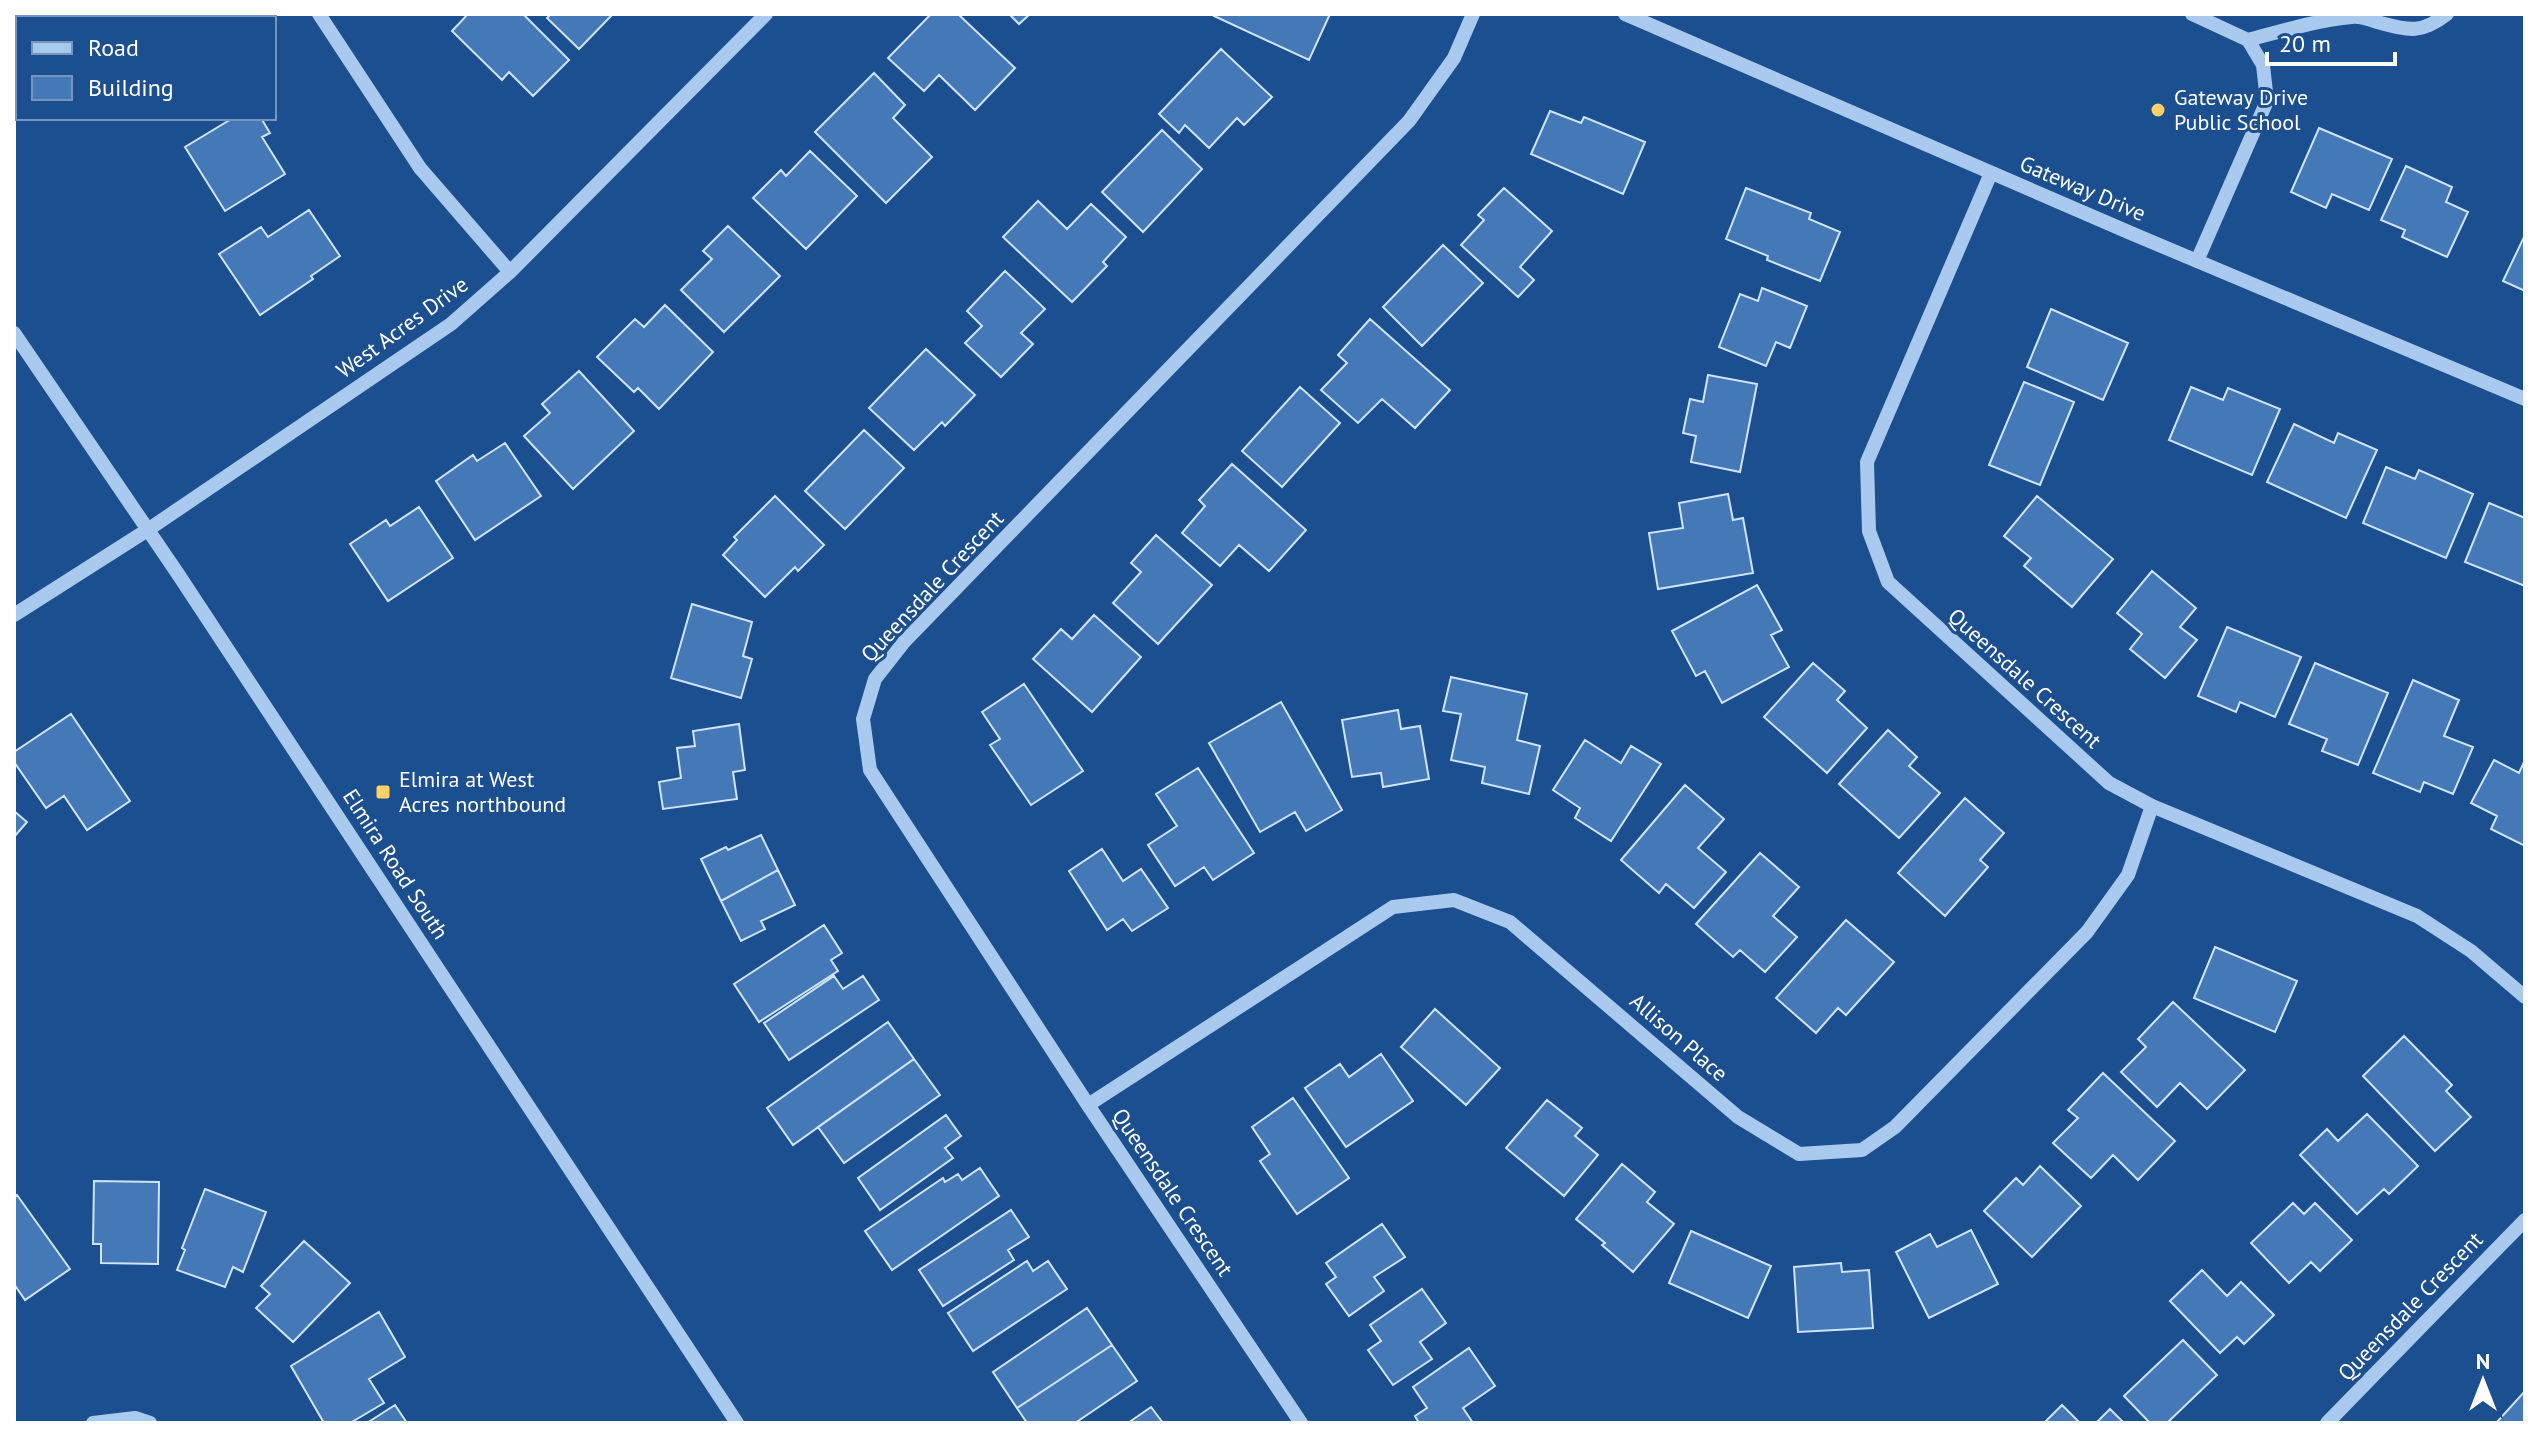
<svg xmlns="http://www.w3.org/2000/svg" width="2539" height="1437" font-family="'PT Sans',sans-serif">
<rect width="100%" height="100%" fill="#1b4f8f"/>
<path fill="#4478b7" stroke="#cfe3fa" stroke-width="2" d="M156,14h19l3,4h-28z
M468,14h55l46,46 -36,36 -24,-24 -7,8 -50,-49z
M551,14h62l-34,35 -32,-31z
M931,14h27l57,54 -40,42 -36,-35 -15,16 -36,-33z
M1009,14h21l-11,10z
M1215,14h115l-21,46 -95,-44z
M1221,49l51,48 -28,28 -7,-7 -28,30 -24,-23 -6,8 -20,-19z
M874,73l31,32 -12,13 39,39 -46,46 -71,-71z
M1550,111l31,12 3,-6 61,25 -22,52 -92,-40z
M233,118h28l9,15 -8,4 23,37 -60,37 -40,-64z
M2319,128l73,31 -23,51 -37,-16 -6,14 -35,-16z
M1162,130l40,39 -59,63 -41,-40z
M810,151l47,45 -51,53 -53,-51 28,-28 5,6z
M2406,166l46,21 -6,15 22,10 -21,45 -45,-20 3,-7 -24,-10z
M1504,188l48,43 -32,36 14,13 -16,17 -57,-52 23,-25 -6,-5z
M1746,188l65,25 -2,6 31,13 -20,49 -53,-21 1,-4 -42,-17z
M1038,201l29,28 24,-25 35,33 -23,25 4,4 -35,36 -69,-65z
M309,210l31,46 -29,20 2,3 -53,36 -41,-61 42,-27 7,10z
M728,226l52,50 -56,56 -43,-42 31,-31 -9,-8z
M2525,235v56l-22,-10z
M1443,245l40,38 -61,63 -39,-39z
M1005,271l40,38 -24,24 12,11 -32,33 -36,-34 17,-17 -15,-15z
M1762,288l45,18 -17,42 -14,-6 -10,24 -47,-19 21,-53 18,7z
M665,305l48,47 -54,57 -21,-21 -4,4 -37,-35 38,-38 9,8z
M2051,309l77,34 -25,57 -76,-33z
M1370,319l80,71 -35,38 -33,-29 -24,24 -37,-33 26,-27 -9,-8z
M926,349l49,46 -30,31 -3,-4 -28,28 -45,-42z
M579,371l55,60 -61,58 -49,-53 26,-23 -8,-9z
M1708,375l49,9 -17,88 -49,-10 5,-26 -13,-3 7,-34 13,3z
M2024,382l50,20 -34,83 -51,-20z
M1300,387l40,36 -58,64 -40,-36z
M2191,387l32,13 5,-12 52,21 -28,66 -83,-35z
M2294,424l40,19 4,-10 39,17 -31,68 -79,-36z
M864,430l40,38 -59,61 -40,-38z
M505,443l36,53 -66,44 -39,-59 37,-26 4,6z
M1232,464l74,66 -37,41 -30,-26 -19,21 -38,-33 23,-27 -6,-6z
M2386,467l29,12 4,-9 54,24 -27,64 -83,-35z
M1728,494l5,26 10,-2 10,55 -95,16 -9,-56 34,-5 -4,-25z
M775,496l49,49 -26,26 -3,-4 -30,30 -42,-42 14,-15 -3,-3z
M2037,496l76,63 -41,48 -48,-41 7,-8 -27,-22z
M2489,503l36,15v68l-60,-24z
M419,507l34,51 -65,43 -38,-57 36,-24 4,6z
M1156,535l56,50 -54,59 -45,-41 28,-31 -10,-9z
M2152,571l44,37 -16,19 17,13 -32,38 -35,-29 12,-15 -25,-21z
M1757,585l25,45 -11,5 18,32 -67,36 -17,-32 -9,5 -24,-45z
M692,604l60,18 -9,34 9,3 -11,39 -70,-20z
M1094,615l47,42 -49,55 -59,-53 28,-30 11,10z
M2227,627l74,30 -26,60 -35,-15 -4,10 -38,-16z
M1813,663l32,28 -8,9 30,28 -40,45 -63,-56z
M2315,663l73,30 -30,72 -36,-14 5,-12 -38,-15z
M1451,677l76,17 -10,46 23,6 -11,48 -47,-11 3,-16 -34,-7 10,-46 -18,-3z
M2413,680l46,20 -15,36 29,11 -20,47 -29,-12 -4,10 -47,-19z
M1024,684l59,87 -52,34 -41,-60 10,-6 -18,-27z
M1281,702l61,108 -36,21 -11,-19 -35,20 -51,-89z
M1398,710l3,19 19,-3 9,53 -46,8 -2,-14 -29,4 -10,-57z
M71,714l59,87 -43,29 -23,-34 -18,12 -32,-46v-10z
M739,724l6,46 -12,2 4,27 -74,10 -4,-27 22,-4 -4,-30 18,-2 -2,-15z
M1888,730l29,27 -8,9 31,27 -41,45 -60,-54z
M1585,740l36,23 10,-17 30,18 -50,77 -36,-23 5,-10 -27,-18z
M2494,760l25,13 6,-13v86l-34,-17 6,-13 -26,-13z
M1198,768l56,85 -41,27 -9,-13 -29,19 -27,-41 29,-19 -21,-32z
M1685,785l39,34 -26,29 28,24 -32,36 -28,-24 -7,9 -38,-33z
M1965,798l39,35 -24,27 8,7 -43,49 -47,-43z
M14,811l13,11 -13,15z
M761,835l17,35 -57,31 -20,-42 25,-12 2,3z
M1102,849l21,32 18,-12 27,39 -36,23 -9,-12 -16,11 -38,-59z
M1760,853l39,34 -26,29 24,21 -32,35 -25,-22 -7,7 -37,-33z
M778,870l17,35 -34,16 4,8 -24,12 -20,-40z
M1846,920l48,42 -48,53 -8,-7 -22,25 -40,-35z
M824,925l18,28 -11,7 7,11 -79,51 -25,-38z
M2215,947l82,34 -22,51 -81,-34z
M834,976l9,13 20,-13 16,24 -90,60 -25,-37z
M2173,1002l72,68 -38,39 -27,-26 -23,24 -36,-35 25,-25 -8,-8z
M1435,1009l65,59 -34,37 -65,-58z
M888,1022l26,37 -121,86 -26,-37z
M2404,1036l48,49 -6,6 25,26 -36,34 -72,-75z
M1381,1054l32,47 -67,46 -41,-59 35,-24 9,13z
M914,1059l26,36 -96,68 -26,-36z
M2103,1073l72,68 -37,39 -25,-25 -22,23 -38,-35 25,-25 -10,-8z
M1293,1098l56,80 -52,36 -37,-53 10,-7 -18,-27z
M1547,1100l35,28 -7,8 23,19 -34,41 -58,-48z
M2367,1114l51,52 -29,28 -5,-5 -27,25 -57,-59 27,-26 11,12z
M946,1115l15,21 -16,12 8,10 -73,52 -22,-32z
M1622,1164l33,28 -8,10 27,22 -41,48 -31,-27 3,-2 -29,-24z
M2040,1166l41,40 -49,51 -48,-46 32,-33 7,7z
M980,1168l19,28 -107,74 -27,-39 78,-53 2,4 13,-8 4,6z
M94,1181l65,1 -1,82 -57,-1v-19h-8z
M205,1189l61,23 -23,60 -10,-5 -8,20 -48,-17 8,-20 -3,-2z
M17,1195l53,74 -45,31 -11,-16v-86z
M2293,1203l11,11 11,-11 37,37 -32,31 -9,-9 -22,21 -38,-40z
M1011,1210l18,27 -21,13 6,10 -71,46 -24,-36z
M1382,1224l23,33 -31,20 10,14 -35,25 -23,-32 10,-7 -10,-14z
M1971,1230l27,54 -69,34 -33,-66 34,-18 7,13z
M1691,1231l80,35 -23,52 -79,-35z
M304,1241l46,42 -57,59 -37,-34 14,-14 -9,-8z
M1027,1261l6,10 15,-10 19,28 -94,62 -25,-38z
M1841,1263l1,9 27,-2 4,58 -75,4 -4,-65z
M2202,1270l25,26 14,-14 33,33 -30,29 -7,-7 -17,16 -50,-52z
M1422,1289l24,34 -26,19 12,17 -39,26 -25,-35 13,-9 -11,-16z
M1087,1308l25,37 -95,63 -24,-36z
M379,1312l26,45 -36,22 15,24 -34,20h-26l-33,-57z
M2183,1340l34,35 -50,48h-17l-26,-27z
M1112,1345l25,36 -62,42h-48l-10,-15z
M1469,1348l26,38 -32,22 10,15h-54l-4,-7 12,-8 -14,-21z
M2525,1391v32h-29z
M395,1405l12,18h-40z
M2062,1405l18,18h-36z
M1151,1407l12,16h-35z
M2110,1409l14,14h-28z"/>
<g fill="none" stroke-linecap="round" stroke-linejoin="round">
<path stroke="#a9c9ee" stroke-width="14" d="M319,14l101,154 90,104
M1625,14l508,220 392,165
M2192,14l56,26 15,25 4,36 -70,160
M2248,40c34,-9 69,-20 104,-23 9,-1 17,2 25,5 31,8 43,13 70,-8
M1991,173l-124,289 2,69 19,51 221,201 43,23 265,110 54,35 54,46
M14,333l164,241 559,849
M14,615l135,-86 302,-205 59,-52 256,-258
M1088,1105l305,-198 61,-7 56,22 228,195 61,37 63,-4 33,-23 192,-195 41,-57 24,-69
M93,1423l42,-5 15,5
M1301,1423l-213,-318 -218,-335 -7,-51 12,-40 29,-37 505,-521 45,-63 19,-44
M2327,1423l198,-203"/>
</g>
<g fill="#ffd166" stroke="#1b4f8f" stroke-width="3">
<circle cx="2158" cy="110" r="8"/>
<rect x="375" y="784" width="16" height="16" rx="4"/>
</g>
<g text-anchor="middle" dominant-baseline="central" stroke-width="6" stroke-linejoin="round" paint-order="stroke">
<g font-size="22" fill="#fff" stroke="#1b4f8f" text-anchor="start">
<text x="2174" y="97">Gateway Drive<tspan x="2174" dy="25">Public School</tspan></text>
<text x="399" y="779">Elmira at West<tspan x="399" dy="25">Acres northbound</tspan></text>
</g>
<g font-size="22" fill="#fff" stroke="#1b4f8f">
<text transform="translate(2083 188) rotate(23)">Gateway Drive</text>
<text transform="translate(402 327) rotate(-36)">West Acres Drive</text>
<text transform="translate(932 586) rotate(-47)">Queensdale Crescent</text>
<text transform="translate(2025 678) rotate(42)">Queensdale Crescent</text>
<text transform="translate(396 864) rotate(57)">Elmira Road South</text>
<text transform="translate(1679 1037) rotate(41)">Allison Place</text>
<text transform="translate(1173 1192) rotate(56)">Queensdale Crescent</text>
<text transform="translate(2410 1306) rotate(-46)">Queensdale Crescent</text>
</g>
</g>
<rect width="2539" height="1437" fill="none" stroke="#ffffff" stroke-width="32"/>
<rect x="16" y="16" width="260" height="104" fill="#1b4f8f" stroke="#7695bc" stroke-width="2"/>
<rect x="32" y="42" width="40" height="12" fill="#a9c9ee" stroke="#7695bc" stroke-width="2"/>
<text x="88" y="56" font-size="24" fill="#ffffff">Road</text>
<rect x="32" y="76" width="40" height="24" fill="#4478b7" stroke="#7695bc" stroke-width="2"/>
<text x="88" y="96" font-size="24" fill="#ffffff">Building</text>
<g transform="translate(2483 1381)" stroke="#1b4f8f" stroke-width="6" paint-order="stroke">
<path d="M0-6L14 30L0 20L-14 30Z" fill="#ffffff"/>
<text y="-12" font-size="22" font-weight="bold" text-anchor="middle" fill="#ffffff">N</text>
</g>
<path d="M2267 52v12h128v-12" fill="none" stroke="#ffffff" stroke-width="4"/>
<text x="2279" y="52" font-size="24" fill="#ffffff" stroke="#1b4f8f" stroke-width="6" paint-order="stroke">20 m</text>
</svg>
